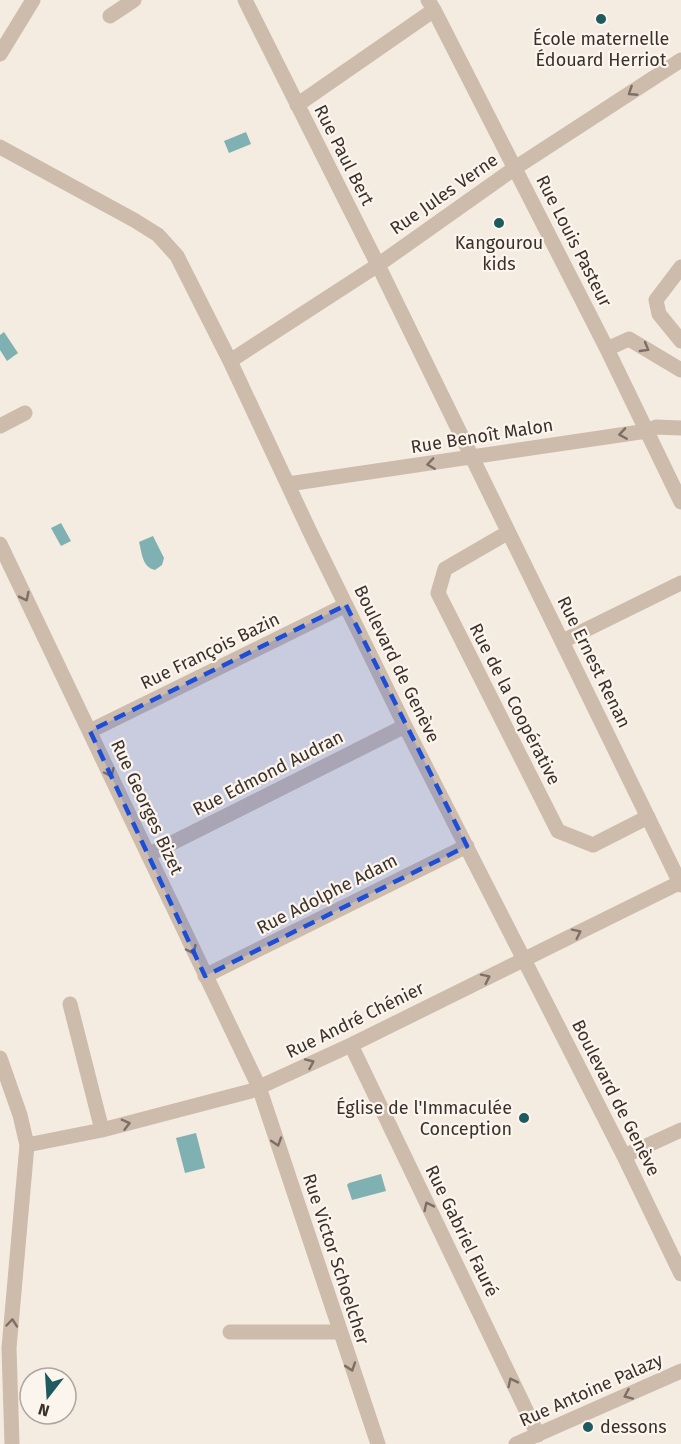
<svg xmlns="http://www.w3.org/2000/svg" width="681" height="1444" font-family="'Fira Sans',sans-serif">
<rect width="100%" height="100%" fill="#f4ebe1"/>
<path fill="#7fb0b2" d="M246,132l5,12 -22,9 -5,-12z
M4,332l14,21 -11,8 -7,-11v-15z
M61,523l10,18 -10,5 -10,-18z
M153,536l11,22 -2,7 -7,5c-13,-3 -13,-17 -16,-28z
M196,1133l9,35 -20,5 -9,-35z
M381,1174l5,17 -34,9 -5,-15 2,-2z"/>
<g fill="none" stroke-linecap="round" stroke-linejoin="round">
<path stroke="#cdbbac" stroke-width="15" d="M245,0l133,265 303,620
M428,0l6,10 173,339 74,153
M110,16l24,-16
M0,54l33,-54
M297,105l137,-95
M0,147l134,73 24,15 19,21 53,105 80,171 95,194 219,430 57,118
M681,267l-25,33 3,14 22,27
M607,349l22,-10 52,31
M230,361l148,-96 137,-97 166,-108
M0,426l25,-13
M288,484l359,-53 9,-4 25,1
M507,533l-62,36 -7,24 120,238 35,14 55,-28
M0,544l259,543 119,357
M563,641l118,-58
M90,731l256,-126
M148,855l257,-129
M205,976l262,-130
M70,1004l32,126
M351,1045l187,390
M0,1058l20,57 7,30 -18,203 3,96
M27,1145l75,-15 149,-39 100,-46 330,-163
M624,1156l57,-26
M230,1332h109
M516,1444l165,-73"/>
</g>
<defs><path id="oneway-chevron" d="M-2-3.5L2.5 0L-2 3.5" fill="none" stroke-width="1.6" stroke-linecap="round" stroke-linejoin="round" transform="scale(1.5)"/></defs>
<g stroke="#7d6f65">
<use href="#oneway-chevron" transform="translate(632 92) rotate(147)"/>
<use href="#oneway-chevron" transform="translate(645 348) rotate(30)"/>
<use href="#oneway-chevron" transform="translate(623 434) rotate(171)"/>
<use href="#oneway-chevron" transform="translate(431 464) rotate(172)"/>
<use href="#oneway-chevron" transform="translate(25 597) rotate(64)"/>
<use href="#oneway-chevron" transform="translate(110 773) rotate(65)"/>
<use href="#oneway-chevron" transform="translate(577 933) rotate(-26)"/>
<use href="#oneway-chevron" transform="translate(192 950) rotate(65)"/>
<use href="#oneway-chevron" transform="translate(486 978) rotate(-26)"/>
<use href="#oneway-chevron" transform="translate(310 1063) rotate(-24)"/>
<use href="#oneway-chevron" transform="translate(126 1124) rotate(-15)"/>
<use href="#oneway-chevron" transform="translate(277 1142) rotate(72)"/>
<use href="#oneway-chevron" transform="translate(428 1206) rotate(-116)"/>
<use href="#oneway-chevron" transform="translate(12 1323) rotate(-85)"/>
<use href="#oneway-chevron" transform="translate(351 1367) rotate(71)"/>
<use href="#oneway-chevron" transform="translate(512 1382) rotate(-116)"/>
<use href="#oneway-chevron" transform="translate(628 1395) rotate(156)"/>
</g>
<path fill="#1d4ed8" fill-opacity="0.2" stroke="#1d4ed8" stroke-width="4.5" stroke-dasharray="12 8" stroke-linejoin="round" d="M346,605l121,241 -262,130 -115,-245z"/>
<g fill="#1f5a5e" stroke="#fbf5ee" stroke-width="2">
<circle cx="601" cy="19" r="6"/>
<circle cx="499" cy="223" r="6"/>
<circle cx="524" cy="1118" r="6"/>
<circle cx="588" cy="1427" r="6"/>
</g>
<g text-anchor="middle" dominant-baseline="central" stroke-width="4.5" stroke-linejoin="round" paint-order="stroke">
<g font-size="18" fill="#3b302b" stroke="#fbf5ee">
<text x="601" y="39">École maternelle<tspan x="601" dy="21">Édouard Herriot</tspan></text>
<text x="499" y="243">Kangourou<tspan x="499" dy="21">kids</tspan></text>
<text x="512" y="1108" text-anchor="end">Église de l'Immaculée<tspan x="512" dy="21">Conception</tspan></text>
<text x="600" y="1427" text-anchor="start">dessons</text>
</g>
<g font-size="18" fill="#3b302b" stroke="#fbf5ee">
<text transform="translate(344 155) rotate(63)">Rue Paul Bert</text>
<text transform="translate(444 194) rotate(-35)">Rue Jules Verne</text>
<text transform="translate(574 241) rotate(63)">Rue Louis Pasteur</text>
<text transform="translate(482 436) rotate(-9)">Rue Benoît Malon</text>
<text transform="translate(210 651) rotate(-26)">Rue François Bazin</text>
<text transform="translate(594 662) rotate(64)">Rue Ernest Renan</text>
<text transform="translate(397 664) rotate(64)">Boulevard de Genève</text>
<text transform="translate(515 704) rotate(63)">Rue de la Coopérative</text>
<text transform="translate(268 773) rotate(-27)">Rue Edmond Audran</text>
<text transform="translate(147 807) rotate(65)">Rue Georges Bizet</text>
<text transform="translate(327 894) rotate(-27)">Rue Adolphe Adam</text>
<text transform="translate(355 1020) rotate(-26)">Rue André Chénier</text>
<text transform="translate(616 1098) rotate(63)">Boulevard de Genève</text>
<text transform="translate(462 1231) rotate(64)">Rue Gabriel Fauré</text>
<text transform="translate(336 1259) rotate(72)">Rue Victor Schoelcher</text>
<text transform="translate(591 1390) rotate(-24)">Rue Antoine Palazy</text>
</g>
</g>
<g transform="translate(48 1396) rotate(197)"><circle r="28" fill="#fbf5ee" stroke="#aea6a0" stroke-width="1.5"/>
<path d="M0-4.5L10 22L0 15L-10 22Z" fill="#1f5a5e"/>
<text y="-9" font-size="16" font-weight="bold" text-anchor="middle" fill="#3b302b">N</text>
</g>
</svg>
